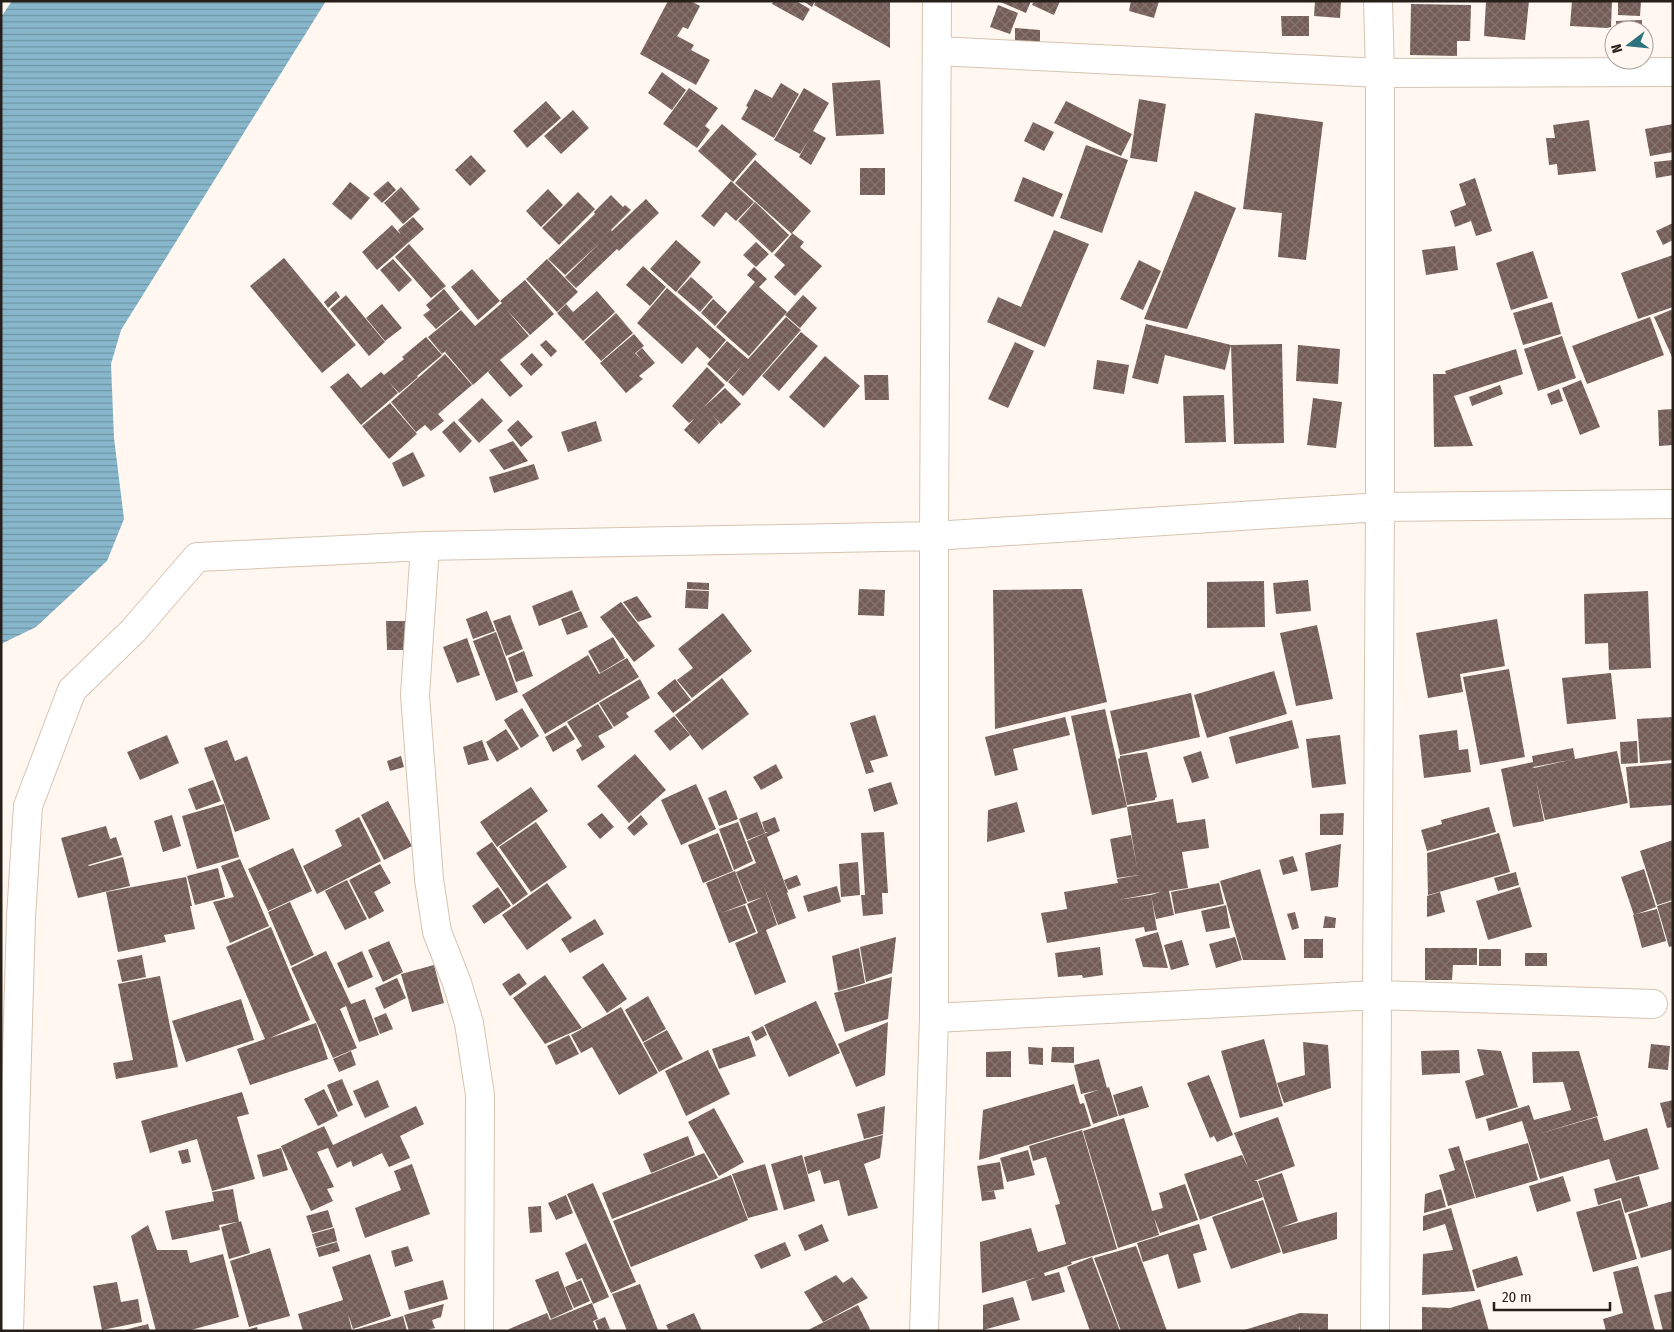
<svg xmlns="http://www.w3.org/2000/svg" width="1674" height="1332" font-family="'Fira Sans Condensed',sans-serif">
<defs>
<pattern id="water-rules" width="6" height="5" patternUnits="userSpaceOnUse" patternTransform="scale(1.25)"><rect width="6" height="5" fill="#88b7cc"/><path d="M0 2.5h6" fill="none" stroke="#6f94a5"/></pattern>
<pattern id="building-cross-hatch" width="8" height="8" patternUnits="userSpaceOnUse" patternTransform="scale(1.25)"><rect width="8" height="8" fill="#745d57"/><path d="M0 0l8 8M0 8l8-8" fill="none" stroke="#867570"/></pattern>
</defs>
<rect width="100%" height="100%" fill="#fff7f0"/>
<path fill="url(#water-rules)" d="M12,1h314l-205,329 -10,34 3,74 10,81 -17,42 -71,66 -35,17v-627z"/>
<path fill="url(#building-cross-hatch)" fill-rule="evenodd" d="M668,1h23l9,5 -12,23 -5,-2 -6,9 17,9 -3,5 19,10 -14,25 -56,-31z
M773,1h23l14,8 -7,12 -31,-17z
M803,1h12l-3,6z
M816,1h74v47l-76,-43z
M998,1h33l-5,12z
M1034,1h26l-6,14 -22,-10z
M1131,1h28l-5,17 -25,-7z
M1315,1h26l-1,17 -26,-2z
M1486,1h43l-4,39 -41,-4z
M1572,1h40l-1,26 -4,1 -37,-2z
M1618,1h23l-1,15 -22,-1z
M1411,4l60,1 -1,36h-13v15l-47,-1z
M998,5l20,8 -8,21 -20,-7z
M1281,16h28v20h-27z
M1642,20v10h-26v-9z
M1015,28l25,2v14l-25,-1z
M662,72l24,18 -14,20 -24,-17z
M880,80l4,54 -48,2 -4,-53z
M781,83l18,11 -25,44 -33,-19 7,-12 -2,-1 9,-17 17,9z
M689,88l29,20 -13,18 5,4 -13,18 -34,-24z
M804,88l25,15 -16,28 13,7 -15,27 -12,-8 9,-16 -8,13 -26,-14z
M1139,99l27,5 -9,58 -27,-4z
M546,101l15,17 -34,30 -14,-17z
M1066,101l66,33 -11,22 -67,-33z
M573,110l16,18 -28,26 -17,-18z
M1255,113l68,9 -17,138 -28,-3 4,-44 -39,-4z
M1589,120l7,51 -38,4 -1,-11 -8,1 -3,-27h9l-2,-13z
M1033,122l21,10 -10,19 -20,-10z
M722,124l35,30 -24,28 -35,-31z
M1673,124v28l-23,4 -5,-27z
M1086,145l42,15 -26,73 -42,-15z
M471,155l15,16 -16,15 -15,-16z
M755,160l56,51 -19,22 12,9 -4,5 22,19 -27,30 -21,-19 11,-12 -11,-10 18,-21 -57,-51z
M1673,160v15l-17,3 -2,-16z
M860,168h25v27h-25z
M1023,177l40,17 -10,23 -39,-16z
M1475,178l17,53 -16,5 -5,-15 -16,6 -5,-16 16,-6 -7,-21z
M388,181l8,9 -14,13 -9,-9z
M731,181l23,21 -18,19 -10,-9 -12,15 -13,-11z
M350,182l20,16 -19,22 -19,-16z
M401,187l19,22 -17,15 -19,-21z
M548,189l15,16 -22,22 -15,-16z
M1195,191l41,17 -49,121 -43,-10z
M578,192l17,17 -36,36 -17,-17z
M611,195l12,12 2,-2 6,5 -20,20 1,1 34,-32 13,14 -40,38 -2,-2 -41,39 -11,-11 36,-35 -36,33 -17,-16 47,-45 -1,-2z
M755,202l34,33 -17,18 -34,-32z
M413,217l11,12 -47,41 -15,-18 30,-27 9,10 -3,-5z
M1673,223v17l-10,5 -7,-14z
M1054,230l35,14 -44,103 -58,-25 11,-25 23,10z
M676,240l25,22 -25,30 -26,-23z
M756,242l13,12 -13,13 -13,-12z
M409,244l37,42 -15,12 -36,-41z
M1455,246l3,24 -32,5 -4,-25z
M1533,251l15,47 -37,12 -15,-47z
M1673,255v52l-35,12 -17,-46z
M284,258l72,87 -34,28 -72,-87z
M393,259l19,21 -13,12 -19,-22z
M547,259l31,33 -21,20 -31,-33z
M1139,260l22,11 -18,39 -23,-11z
M643,266l23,21 -16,19 -24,-21z
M754,267l13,12 -8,8 28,25 -38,44 -33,-29 39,-45 -8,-7z
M472,269l28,32 25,-21 29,34 -24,21 -25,-27 24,28 -29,24 23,26 -13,11 -22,-25 4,-4 -19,17 -28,-33 3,-3 -6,5 -14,-17 33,-27 14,16 27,-23 -2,-2 -22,19 -27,-33z
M691,277l22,20 -13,15 -23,-20z
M667,288l59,52 -16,19 -13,-12 -15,17 -45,-41z
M444,289l16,20 -24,20 -13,-14 7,-5 -4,-5z
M336,291l4,6 -12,11 -4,-6z
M597,291l18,21 -32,29 -26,-28 9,-9 7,8z
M346,295l39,47 -16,14 -39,-47z
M803,295l14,13 -17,20 -15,-13z
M713,299l14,13 -12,14 -14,-13z
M1552,302l9,32 -38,11 -10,-32z
M382,304l20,24 -17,13 -19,-23z
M1673,309v50l-19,-42z
M616,313l17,20 -32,28 -17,-19z
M786,317l15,13 -58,66 -15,-14 17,-20 -18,20 -20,-18 20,-23 21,18z
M1650,317l14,38 -77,29 -15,-38z
M1146,324l85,21 -6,25 -60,-15 -7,29 -26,-6z
M801,332l17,14 -39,45 -17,-15z
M634,334l10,12 -9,7 7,7 -6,-7 6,-5 13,15 -16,13 4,3 -17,14 -26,-30z
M1562,336l14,42 -38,13 -14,-42z
M426,337l16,18 -25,21 -4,-4 5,5 -19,16 -11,-12 10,12 -37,32 -31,-38 18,-14 13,15 20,-16 3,3 20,-16 -2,-2z
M546,340l11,11 -6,6 -11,-12z
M1015,342l19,9 -26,57 -20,-9z
M1282,344l2,99 -50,1 -3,-99z
M1298,345l42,4 -2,35 -42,-3z
M1516,349l7,25 -69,22 19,50 -39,1 -1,-73h13l-1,-3z
M532,353l11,12 -12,11 -11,-12z
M445,354l27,31 -34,29 6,7 -13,10 -6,-6 -9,7 -25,-30z
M825,356l35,30 -36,42 -35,-31z
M1097,360l32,5 -5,29 -31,-5z
M707,367l18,18 -21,22 21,-19 16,16 -20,20 -9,-9 7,8 -20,21 -15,-14 11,-12 -6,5 -17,-17z
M864,375h24l1,25h-24z
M1581,380l19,47 -20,8 -18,-47z
M1500,385l3,9 -31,12 -3,-9z
M1559,389l4,12 -12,4 -4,-11z
M1224,395l2,47 -41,1 -2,-47z
M482,398l21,23 -24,22 -21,-23z
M1313,398l29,4 -6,46 -29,-3z
M390,403l27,31 -28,25 -27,-33z
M1673,409v36l-14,1 -1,-36z
M518,420l15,17 -12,10 -14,-17z
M454,421l18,20 -12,12 -18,-21z
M596,421l6,20 -34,11 -7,-20z
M513,441l15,20 -24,9 -15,-20z
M413,452l12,24 -22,11 -11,-24z
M534,464l5,15 -45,14 -5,-16z
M1308,580l3,31 -35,3 -3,-31z
M1264,581l1,46 -58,1v-46z
M687,582l22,1v7l-22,-1z
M859,589l26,1 -1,26 -26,-1z
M1082,589l25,113 -112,27 -2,-139z
M572,590l8,20 -41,16 -7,-20z
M686,590l23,1 -1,18 -23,-1z
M1648,591l3,77 -42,2 -1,-27 -23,1 -1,-50z
M637,596l15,21 -14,5 -15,-20z
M621,602l34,44 -21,16 -34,-45z
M487,611l8,20 -22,8 -7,-20z
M581,611l7,16 -21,8 -6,-16z
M723,613l29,38 -60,47 -15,-18 16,-12 -15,-19z
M510,615l13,34 -17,7 -13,-35z
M1497,619l8,47 -45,8 3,18 -35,6 -12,-65z
M386,621h20l1,29h-20z
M1317,625l16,74 -37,7 -16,-73z
M496,632l22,60 -22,9 -23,-60z
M613,637l12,21 -25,15 -12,-22z
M467,638l13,37 -23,8 -14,-36z
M524,651l9,25 -17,6 -8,-24z
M588,655l11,19 28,-16 12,19 -94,57 -23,-39z
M1509,669l16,88 -45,8 -17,-88z
M1274,671l13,43 -80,24 -13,-43z
M1611,673l5,46 -49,5 -5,-46z
M722,678l27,36 -47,36 -27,-35z
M640,679l10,19 -24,15 3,4 -15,10 -15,-24z
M675,679l16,21 -18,13 -16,-20z
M1191,693l9,44 -80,18 -10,-44z
M598,704l15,24 -15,8 7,11 -23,14 -6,-11 6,-4 -15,-24z
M522,708l17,28 -18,12 -17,-28z
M1105,709l22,98 -35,8 -21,-99z
M875,715l13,41 -18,5 4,11 -8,2 -16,-51z
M674,716l16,19 -20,16 -16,-20z
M1065,717l5,18 -57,14 5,21 -23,6 -10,-39z
M1673,717v43l-33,3 -3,-44z
M1292,720l7,28 -63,16 -7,-27z
M566,725l9,14 -22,13 -8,-15z
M506,729l13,20 -22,13 -11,-20z
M1457,730l2,20 9,-1 3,23 -47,6 -5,-43z
M167,735l12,28 -39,17 -13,-28z
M1340,735l6,49 -34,4 -6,-49z
M227,740l8,21 12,-5 23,63 -35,13 -31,-84z
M482,740l7,20 -21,5 -5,-18z
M1637,741l1,22 -17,1 -1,-22z
M1573,748l2,11 42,-8 11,52 -83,17 -9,-40 8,41 -31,6 -12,-58 32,-7 -1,-6zM1570,760l-36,8 -1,-1z
M1201,751l8,27 -17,5 -9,-26z
M1147,752l10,45 -2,1v2l-28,5 -9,-46 2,-1v-2z
M635,754l31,36 -37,33 -32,-37z
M401,756l3,11 -14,4 -3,-10z
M1673,763v42l-43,3 -4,-41z
M776,764l7,14 -22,12 -8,-13z
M213,780l8,21 -25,9 -8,-21z
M891,782l7,22 -24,8 -6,-23z
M696,784l20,45 -35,16 -20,-45z
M531,787l17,24 -51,36 -17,-25z
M726,790l12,29 -19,7 -11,-28z
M1173,799l4,24 28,-4 4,29 -27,4 6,36 -19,3 5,24 -18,4 -5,-24 9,-3 -42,8 33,-5 6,35 -12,2 -1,-5 -97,16 -6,-30 26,-4 -3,-17 54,-9 -1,-4 22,-4 -22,3 -7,-39 21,-4 6,33 -10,-61z
M388,801l24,45 -28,14 -23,-45z
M1017,802l8,30 -38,10 1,-32z
M224,804l15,53 -42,12 -15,-53z
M1489,807l7,25 -69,19 -6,-21 21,-6 -1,-4z
M757,812l8,21 -18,7 -8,-21z
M602,813l12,14 -14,12 -13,-15z
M1344,813l-1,22h-23v-21z
M172,815l9,31 -18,6 -9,-31z
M641,815l7,9 -14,12 -7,-8z
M359,817l22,44 -64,33 -14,-28 39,-20 -7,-16z
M775,817l5,14 -13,6 21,55 -1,1 9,25 -18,7 -14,-39 13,39 -11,5 20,52 -31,13 -20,-52 23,-10 -11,-29 16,-7 -15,5 -12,-30 20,-9 -9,-22 21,-9h-3l-3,-10z
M536,822l31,45 -36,25 -32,-45z
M738,822l15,39 -19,9 -15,-41z
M106,826l4,13 6,-2 6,18 -34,10 1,1 34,-9 7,29 -52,12 -17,-60z
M884,832l4,61h-6l1,21 -20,2 -2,-21h4l-4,-62z
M718,833l15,38 -30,12 -15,-38z
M1499,833l11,39 -82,23 -1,-42z
M1673,840v60l-16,5 -17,-54z
M492,842l36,52 -15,11 -37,-52z
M1341,844l-3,43 -27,4 -6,-38z
M293,848l19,43 -44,20 -20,-42z
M1293,856l5,15 -15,4 -4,-15z
M240,859l29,67 -39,17 -17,-41 21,-5 -13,-31z
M858,862l2,33 -19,2 -2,-33z
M380,864l11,19 -17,9 10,19 -15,8 -20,-39z
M218,868l7,29 -30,8 -8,-29z
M1260,869l26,91h-43l-23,-79z
M1644,869l12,38 -22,8 -13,-38z
M735,871l12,32 -26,10 24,-8 11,27 -27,11 -23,-60z
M1516,872l3,13 -21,6 -4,-13z
M797,875l4,10 -13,5 -4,-10z
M186,877l6,29h-2l5,23 -31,6 2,7 -48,10 -12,-60z
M347,880l20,39 -22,11 -20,-39z
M547,883l25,35 -45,32 -25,-35z
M1219,883l5,21 -49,10 -4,-22z
M837,886l4,16 -33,10 -5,-16z
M498,887l13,19 -27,18 -12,-18z
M1520,887l12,40 -44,13 -12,-39z
M1440,892l5,20 -18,5v-21z
M1673,901v45l-4,1 -12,-41z
M290,902l24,53 -23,11 -23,-54z
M1226,905l4,23 -24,4 -5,-21z
M1657,909l9,32 -24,7 -9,-33z
M1295,912l4,16 -7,2 -5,-16z
M1325,916l11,2 -1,10h-12z
M595,919l9,15 -34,19 -9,-14z
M271,927l39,93 -40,18 46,-15 12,36 -78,26 -13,-36 28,-10 -39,-92z
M1158,932l10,36 -25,-1 -8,-28z
M896,937l-4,36 -26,9 -6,-35z
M1235,937l7,23 -26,8 -7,-24z
M1304,939h19v19h-19z
M1182,940l7,25 -18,5 -7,-25z
M389,941l14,31 -20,10 -15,-32z
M1100,947l3,28 -20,3 -1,-3 -24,2 -3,-24z
M859,948l6,35 -27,8 -6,-35z
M1425,948h52v17h-24l-1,15h-27z
M1479,949h22v17h-22z
M326,951l25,53 14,-5 14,36 -20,7 -13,-36 -6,3 17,39 -24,10 -42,-90z
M362,951l11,26 -25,11 -11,-25z
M1525,953h22v13h-22z
M142,955l4,22 -24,5 -5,-22z
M603,963l24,36 -20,14 -25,-36z
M434,965l10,38 -32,9 -11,-38z
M519,973l8,11 -17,12 -8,-12z
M545,975l37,53 -37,16 -32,-46z
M160,976l18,91 -62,12 -3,-16 20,-3 -15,-76z
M892,977l-4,42 -43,13 -11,-39z
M397,978l9,20 -22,11 -9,-21z
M648,996l18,33 -23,13 -18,-32z
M241,999l13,41 -68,22 -14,-41z
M816,1001l24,52 -51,24 -25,-52z
M621,1007l37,66 -39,22 -27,-48 -11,6 -10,-18z
M386,1013l7,16 -13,5 -6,-16z
M888,1022l-3,53 -29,12 -18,-43z
M763,1026l4,9 -11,6 -5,-9z
M667,1030l16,29 -24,13 -16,-29z
M569,1035l10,19 -23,11 -9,-19z
M749,1036l7,20 -37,13 -7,-20z
M1264,1039l19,67 -43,12 -19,-67z
M1303,1042l25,3 3,43 -47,15 -7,-20 28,-8z
M1651,1044l19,2 -2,24 -20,-2z
M1028,1047l15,1v17l-14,-1z
M1052,1047h22v16l-23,-1z
M1477,1049l24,2 17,56 -42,12 -11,-38 19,-6z
M708,1050l22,44 -44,22 -21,-45z
M1459,1050l1,23 -38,2 -1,-24z
M351,1051l5,14 -17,7 -6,-13z
M1011,1051v26h-25v-25z
M1579,1051l19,65 -63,19 62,-18 7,24 43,-13 12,41 -43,12 -7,-22 -69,20 -18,-58 -33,10 -3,-12 43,-14 5,15 37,-10 -8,-28 -30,1 -1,-31z
M1099,1059l8,29 2,-1 9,29 -25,8 -9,-29 14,-5 -17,4 -7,-29z
M1209,1075l24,60 -16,7 -3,-6 -4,2 -23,-55z
M342,1079l11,26 -15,7 -11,-27z
M378,1080l11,27 -24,11 -12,-27z
M1074,1084l6,20 4,-1 7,23 -112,34 4,-50z
M1142,1086l7,21 -30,9 -6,-21z
M324,1089l14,27 -20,10 -14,-27z
M242,1092l7,22 -12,3 18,62 -43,12 -15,-52 -47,14 -9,-32z
M1673,1100v27l-6,1 -7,-25z
M416,1106l8,18 -24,12 10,22 -21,9 -7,-14 -29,14 -2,-6 -14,7 -9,-20 -11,4 17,35 -7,2 6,12 -22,10 -30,-65 43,-20 9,19z
M885,1106l-2,28 -19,5 -7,-25z
M714,1108l30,54 -25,14 -31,-54z
M1278,1117l17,49 -41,15h3l6,16 -63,23 -16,-46 58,-19 6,12 -14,-34z
M1124,1118l28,93 11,-3 -4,-15 26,-9 13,36 -38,13 -6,-16 5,18 -41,13 -35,-117z
M1082,1130l35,119 -46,13 1,2 -28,9 1,3 14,-4 6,20 -33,9 -6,-20 12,-4 -56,16 -2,-51 51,-14 7,24 28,-8 -11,-39 5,-1 -14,-47 -13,4 -4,-15z
M883,1135l-3,23 -16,6 14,44 -30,8 -9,-36 -15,4 -4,-14 -12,4 -4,-17z
M688,1136l7,19 -44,18 -8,-19z
M1528,1143l10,37 -62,18 -11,-37z
M1459,1146l16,52 -27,8 -9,-31 16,-5 -7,-21z
M281,1148l7,22 -25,7 -6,-22z
M188,1149l3,13 -9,2 -4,-13z
M1028,1150l7,25 -28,7 -7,-24z
M704,1153l14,25 -106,41 -10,-26z
M802,1155l13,46 -31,9 -13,-46z
M1000,1162l4,27 -20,3 10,-1 2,8 -14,2 -5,-35z
M412,1164l18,50 -65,24 -10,-30 46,-18 -7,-19z
M765,1164l13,46 -30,8 -16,-44z
M1282,1173l16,48 -19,7 58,-16v27l-54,15 -25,-73z
M731,1175l17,45 -117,47 -18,-46z
M1563,1176l8,25 -34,11 -8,-26z
M1639,1176l9,30 -23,7 -4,-15 -23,7 -4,-16z
M593,1183l43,99 -25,11 -44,-99z
M233,1189l6,33 2,-1 9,32 -21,6 -8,-32 16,-5 -18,3 1,5 -48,10 -7,-29 49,-10 -2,-9z
M1441,1189l5,18 -22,6 1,-19z
M566,1195l7,18 -17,7 -8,-17z
M1263,1200l18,52 -50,17 -19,-52z
M1620,1200l17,59 -44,13 -17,-60z
M1673,1201v48l-32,9 -13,-44z
M541,1206l1,26 -12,1 -2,-26z
M1451,1208l24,83 -53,4 1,-41 30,-4 -8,-26 -22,7v-15z
M328,1210l5,17 -21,6 -6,-17z
M822,1224l7,17 -24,10 -7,-16z
M1199,1224l8,26 -14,4 8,28 -23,7 -10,-35 -25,8 -6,-19z
M148,1225l9,25h30l3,13 33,-9 16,63 -52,14h-31l-25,-95z
M334,1228l3,13 -21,6 -4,-13z
M337,1242l3,9 -21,6 -3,-9z
M785,1242l6,14 -30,13 -7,-14z
M586,1243l23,54 -16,7 -11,-26 -5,2 -12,-27z
M408,1246l5,15 -18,6 -4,-16z
M1136,1246l8,21 23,64h-46l-27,-73z
M270,1248l20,68 -41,11 -19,-66z
M370,1254l21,62 -38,13 -5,-15 4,17h-49l-5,-17 45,-14 -11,-33z
M1517,1256l6,19 -46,13 -5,-18z
M1092,1257l28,74h-30l-23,-64z
M1638,1266l17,65h-49l-3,-12 20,-6 -10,-41z
M558,1271l15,38 -22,10 -16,-39z
M836,1275l7,8 9,-6 16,21 -45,24 -19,-30z
M443,1280l5,19 -39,11 -5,-19z
M581,1280l9,21 -16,7 -9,-21z
M117,1282l4,20 17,-3 4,23 -40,8 -9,-44z
M640,1284l18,46 -2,1h-29l-15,-37z
M1673,1291v40h-10l-9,-36z
M1013,1297l7,23 -37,10v-25z
M1480,1299l9,32h-67v-24l28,1z
M592,1303l6,16 -5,2 4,10h-89l1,-2 38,-16 3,7z
M444,1304l-3,13 -9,3 3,8 -11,3h-15l-5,-16z
M858,1305l12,24 -3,2h-61z
M694,1313l8,18h-33l-3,-6z
M1300,1313l28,1v17h-28l-1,-5v5h-58z
M403,1316l4,15h-53v-1z
M605,1317l5,12 -11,2 -4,-10z
M148,1324l2,7h-26v-1z
M257,1327l1,4h-12v-1z"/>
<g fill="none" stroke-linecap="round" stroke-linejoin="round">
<defs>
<path id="street" d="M937,51l443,22 293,-1
M425,546l-10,149 14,184 8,53 20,51 12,40 11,72 -1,236
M934,1018l443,-23 276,9
M9,1331l12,-414 7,-111 44,-116 62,-60 63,-73 228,-11 509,-10 446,-29 293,-3
M924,1331l10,-313v-482l3,-535
M1375,1331l5,-824v-434l-2,-72"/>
</defs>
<use href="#street" stroke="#d6c4b2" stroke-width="30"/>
<use href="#street" stroke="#fff" stroke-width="28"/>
</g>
<rect width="1674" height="1332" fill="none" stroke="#272019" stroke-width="5"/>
<g transform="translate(1629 45) rotate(254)"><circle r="24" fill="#fff7f0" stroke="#a9a19a"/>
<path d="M0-4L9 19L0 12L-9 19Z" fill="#2c737f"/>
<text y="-8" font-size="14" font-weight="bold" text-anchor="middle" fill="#272019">N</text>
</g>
<path d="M1494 1302v8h116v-8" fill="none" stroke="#272019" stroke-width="2.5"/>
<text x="1502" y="1302" font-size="15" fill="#272019" stroke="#fff7f0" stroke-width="4" paint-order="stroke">20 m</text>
</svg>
